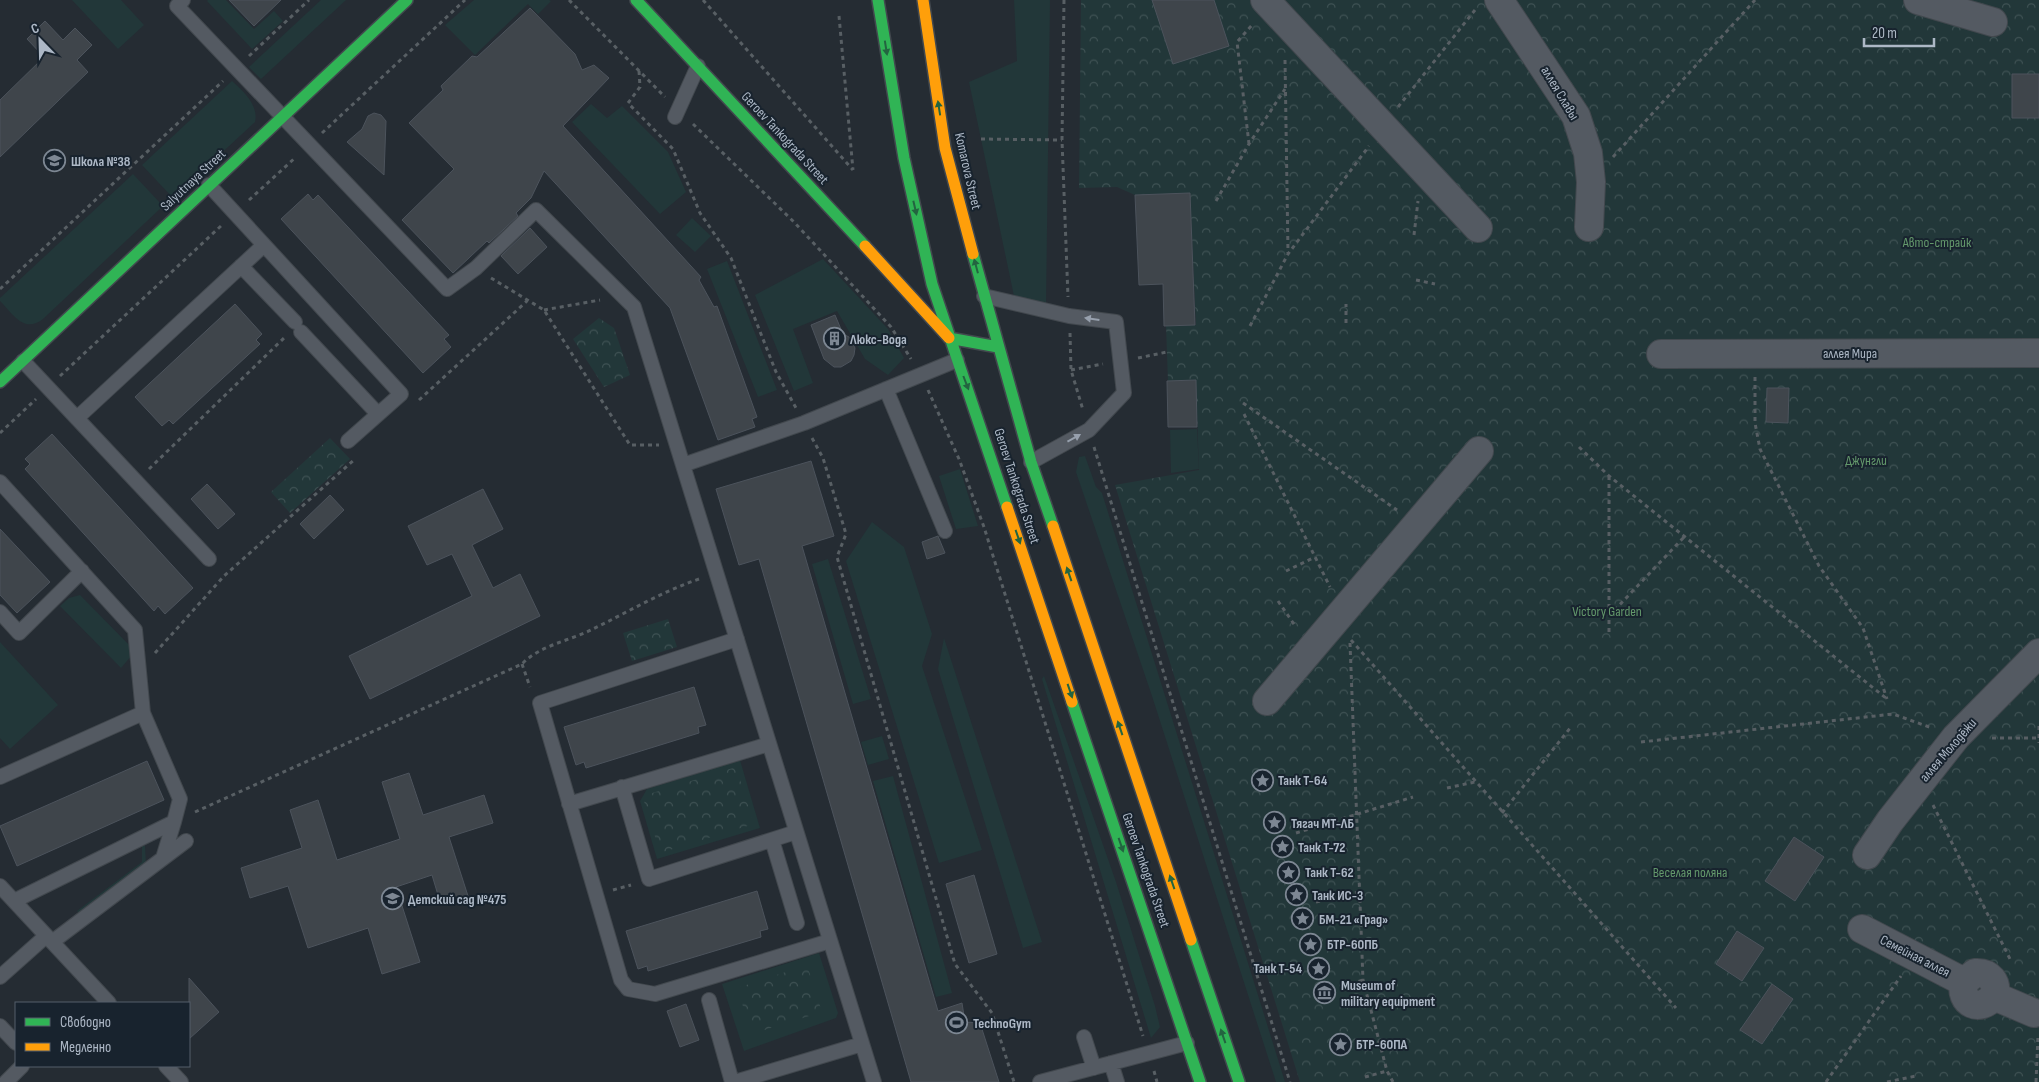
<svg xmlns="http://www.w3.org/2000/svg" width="2039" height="1082" font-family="'Sofia Sans Condensed',sans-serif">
<defs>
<pattern id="park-crowns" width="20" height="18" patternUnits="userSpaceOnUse" patternTransform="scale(1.25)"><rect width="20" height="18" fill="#223739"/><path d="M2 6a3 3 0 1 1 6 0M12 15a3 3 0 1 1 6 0" fill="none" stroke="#3f5254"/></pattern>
</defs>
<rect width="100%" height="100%" fill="#252c33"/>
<path fill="#223739" d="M72,0h49l23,25 -26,24z
M208,0h18l28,29 20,-18 9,10 -31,28 -45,-48z
M321,0h25l-85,79 -12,-12z
M474,0h75l2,1 -13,13 -10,-10 -53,51 -30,-30z
M1014,0h36l-4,305 -16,3 -16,-12 -45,-214 48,-21z
M232,81c11,10 27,24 23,41l-82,76 -31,-33z
M591,104l16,14 15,-12 46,46 18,40 -26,22 -88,-92z
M133,174l30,32 -120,113c-19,15 -30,-5 -43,-18v-3z
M692,218l19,18 -16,16 -19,-17z
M823,259l65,70 16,29 -16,17 -23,-16 -28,-48 -44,18 20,54 -19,8 -39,-96z
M727,261l50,129 -19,7 -51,-128z
M1197,429l2,40 -28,4 -1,-43z
M1085,456l11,31 6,6 183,589h-9l-125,-389 -75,-221 3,-15z
M960,469l18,57 -22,3 -17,-53z
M872,522l32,25 28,87 -10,32 60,184 -43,13 -93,-302z
M828,559l43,140 -18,5 -41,-140z
M80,595l53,54 -1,6 -11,13 -61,-62 9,-8z
M944,638l98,304 -19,6 -85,-279z
M0,642l58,63 -48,44 -10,-11z
M1044,676l72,206 39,124 5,21 -9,11 -109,-359z
M882,736l7,23 -21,6 -7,-23z
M740,760l20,68 -103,31 -17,-58 7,-12z
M893,776l59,217 -16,4 -63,-216z
M142,846h3l1,18 -67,49 -2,-2 65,-49z
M819,953l19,60 -2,5 -92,33 -22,-67z"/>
<path fill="url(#park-crowns)" d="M1081,0h958v1082h-739l-185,-597 84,-15 -3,-90 -28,1 -2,-55 30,-1 -6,-132 -55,2 -18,-8 -38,1z
M599,318l15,10 16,47 -26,12 -31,-48z
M330,438l20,21 -60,54 -19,-21z
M668,619l9,28 -45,14 -9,-28z
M736,767l18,57 -94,29 -16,-52 5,-7z
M807,965l15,47 -70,22 -15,-46z"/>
<path fill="#3f454b" stroke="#4c535c" d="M229,0h52l-27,26z
M1152,0h62l15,46 -56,18z
M530,8l45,46 7,16 12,-5 15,13 -46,48 138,151 -2,3 15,27 3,-1 40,111 -5,2 3,8 -37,13 -48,-132 -126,-137 -13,27 -15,15 2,3 -29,27 -2,-2 -34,32 -51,-53 52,-51 -45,-46 34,-33 -2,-4 31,-30 5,1z
M45,21l18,19 12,-12 17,17 -15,15 11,12 -88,85v-57l44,-43 -17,-18z
M2012,74h27v44h-27z
M374,113l7,2 5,6 -2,54 -37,-33 15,-13 6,-13z
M1190,193l5,132 -31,1 -1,-42 -24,1 -4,-90z
M308,194l5,6 5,-5 131,140 -5,4 7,8 -28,26 -142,-154z
M530,228l17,19 -29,27 -17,-18z
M235,304l27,30 -6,6 4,4 -87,80 -4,-4 -7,6 -27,-29z
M835,315l8,19 6,3 6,11 -1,7 -3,6 -10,6h-7l-10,-8 -13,-34z
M1196,380l1,47h-29l-1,-46z
M1767,388h22l-1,35 -22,-1z
M52,434l141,154 -28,26 -7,-8 -4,5 -129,-142 5,-5 -5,-5z
M811,461l23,75 -32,10 136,465 24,-8 3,19 15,1 19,59h-88l-152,-523 -20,6 -23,-76z
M207,484l28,30 -17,15 -27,-30z
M483,489l20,40 -31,16 21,43 27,-14 20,42 -170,83 -21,-43 123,-60 -20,-42 -25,11 -19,-39z
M330,495l14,15 -30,29 -14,-15z
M0,529l50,53 -33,31 -17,-18z
M938,536l7,17 -18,6 -5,-17z
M694,687l12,38 -8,2 1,6 -113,35 -2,-6 -8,3 -12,-38z
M147,761l17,39 -147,66 -17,-40z
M409,773l14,42 61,-20 9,28 -44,14 19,59 -27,9 -9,-30 -36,12 24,75 -38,12 -14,-46 -60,20 -20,-62 -38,12 -9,-30 61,-20 -12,-38 28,-10 19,60 63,-21 -18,-57z
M1794,837l30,20 -29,44 -30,-20z
M974,875l23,79 -28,9 -23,-79z
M757,891l11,38 -8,2 1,6 -113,34 -1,-5 -9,3 -12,-38z
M1737,931l27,17 -22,33 -26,-17z
M189,978l30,34 -30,27z
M1772,984l21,15 -31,45 -22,-14z
M686,1004l13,36 -19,7 -13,-36z"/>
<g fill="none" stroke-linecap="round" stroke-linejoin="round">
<defs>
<path id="lane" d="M183,0l-6,6 270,283 29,-21 60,-58 98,97 240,775
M675,117l23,-51
M209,185l192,209 -53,47
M241,266l54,56
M984,296l85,20 47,6 8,71 -35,37 -58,32
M301,332l77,82
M23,361l186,198
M886,389l59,142
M77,418l187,-173
M683,465l121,-42 153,-63
M0,482l135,148 8,83 37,86 -6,23 -160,79
M0,612l19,21 63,-62
M737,639l-197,64 81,277 7,9 27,5 175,-53
M0,777l143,-64
M622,787l27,92 147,-47
M569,804l200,-60
M772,840l25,83
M163,858l11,-36
M0,886l109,117
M52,942l134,-101
M0,977l46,-41
M709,1000l23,82
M0,1026l16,17
M1084,1037l10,31
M1111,1063l6,19
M166,1066l15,16
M6,1082l16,-16
M735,1082l127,-38
M1040,1082l147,-39"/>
<path id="street" d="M1265,0l213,228
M1499,0l77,116 12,37 3,29 -2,45
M1918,0l75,22
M1661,354l378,-1
M1267,701l212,-250
M1867,855l23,-34 66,-84 83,-84
M1862,929l102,53 11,-9c15,-1 23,9 19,23l40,17
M1964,982c-5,22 16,31 30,14"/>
<path id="fast" d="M636,0l229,246
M878,0l26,158 28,126 75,223
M973,254l58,208 22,64
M949,338l49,9
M0,382l407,-382
M1072,702l128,380
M1191,940l48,142"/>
<path id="slow" d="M923,0l22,148 28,106
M865,246l84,92
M1007,507l65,195
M1053,526l138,414"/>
</defs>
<use href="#lane" stroke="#42484e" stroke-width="16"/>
<use href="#street" stroke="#42484e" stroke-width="30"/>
<use href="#fast" stroke="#42484e" stroke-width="14"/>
<use href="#slow" stroke="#42484e" stroke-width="14"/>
<path stroke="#585f64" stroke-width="3" stroke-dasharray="4 4" stroke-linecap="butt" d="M569,0l96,97
M703,0l150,170
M1064,0l-2,140 6,157
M839,16l14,154
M249,56l60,-56
M1285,60l3,193
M639,71l1,16 -12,16 45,46 27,64 31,45 45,114 20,36
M1398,107l77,-97
M693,124l101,98 97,105 20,32
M322,133l143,-133
M981,139l81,1
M1249,144l-12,-102 16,-18
M1613,157l142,-157
M249,200l47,-43
M1216,201l33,-57 36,-55
M1414,235l4,-34
M491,278l53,32 86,135h29
M1416,280l19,4
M0,289l223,-208
M544,310l56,-10
M1346,323v-19
M1250,326l38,-72 81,-108
M1070,333l1,37 12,40
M1138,358l29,-6
M1071,370l32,-6
M60,376l162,-151
M1755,377v46l5,26 59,117 44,62 24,71
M928,390l31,69 25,68 159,509
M419,400l108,-99
M1243,403l154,107
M1244,414l86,173
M0,433l36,-34
M812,438l11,20 23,76 -9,23 118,407 37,49 22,69
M1094,447l196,635
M1579,447l30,29 278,223
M149,469l135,-131
M1286,571l29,-14
M1278,601l18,26
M1609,616l76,-80
M1609,632v-156
M1351,640l325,368
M1350,643l13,337 24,91 6,11
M155,653l69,-77 131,-117
M522,664l8,23
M2039,726v17
M1992,738h47
M1641,742l252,-28 39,14
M1447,788l28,-6
M1933,805l78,156
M195,812l327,-148c17,-18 46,-23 69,-34 35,-17 70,-38 108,-51
M1502,813l69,-86
M1296,833l117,-36
M613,890l18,-5
M1316,902l43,-10
M1351,984l12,-4
M1154,1071l3,11
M1365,1077l22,-6
M1826,1082l75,-106
M1887,1082l29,-6
M2036,1082l2,-46"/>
<use href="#lane" stroke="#545a62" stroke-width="14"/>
<use href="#street" stroke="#545a62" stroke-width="28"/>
<use href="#fast" stroke="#30b455" stroke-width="11"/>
<use href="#slow" stroke="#ff9f0a" stroke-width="11"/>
</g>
<defs><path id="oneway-solid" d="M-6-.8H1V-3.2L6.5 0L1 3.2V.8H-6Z" transform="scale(1.25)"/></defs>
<g fill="#236440">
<use href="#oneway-solid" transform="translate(886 48) rotate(81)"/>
<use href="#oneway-solid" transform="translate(939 108) rotate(-99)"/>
<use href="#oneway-solid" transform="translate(915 208) rotate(77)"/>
<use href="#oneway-solid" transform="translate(976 266) rotate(-105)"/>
<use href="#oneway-solid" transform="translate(966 383) rotate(69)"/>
<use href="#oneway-solid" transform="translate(1018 537) rotate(71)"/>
<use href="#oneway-solid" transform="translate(1069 574) rotate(-109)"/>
<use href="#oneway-solid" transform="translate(1070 691) rotate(71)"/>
<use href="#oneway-solid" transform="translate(1120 728) rotate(-109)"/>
<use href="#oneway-solid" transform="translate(1121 845) rotate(71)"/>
<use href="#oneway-solid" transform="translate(1172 882) rotate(-109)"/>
<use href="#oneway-solid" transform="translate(1223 1036) rotate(-109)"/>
</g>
<g fill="#97a0ad">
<use href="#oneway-solid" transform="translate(1092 319) rotate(-172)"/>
<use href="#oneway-solid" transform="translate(1074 438) rotate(-29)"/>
</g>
<defs>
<symbol id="school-ring" viewBox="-11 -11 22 22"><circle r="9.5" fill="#18232e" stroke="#7d8793" stroke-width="1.5"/><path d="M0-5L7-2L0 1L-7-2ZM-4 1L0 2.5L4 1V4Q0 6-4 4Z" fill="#7d8793"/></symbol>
<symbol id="building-ring" viewBox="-11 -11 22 22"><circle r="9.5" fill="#18232e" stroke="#7d8793" stroke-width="1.5"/><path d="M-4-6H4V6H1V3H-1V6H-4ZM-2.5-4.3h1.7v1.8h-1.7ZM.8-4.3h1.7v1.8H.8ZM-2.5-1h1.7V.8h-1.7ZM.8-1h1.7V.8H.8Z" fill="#7d8793"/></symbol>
<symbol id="sight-ring" viewBox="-11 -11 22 22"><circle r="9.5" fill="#18232e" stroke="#7d8793" stroke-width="1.5"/><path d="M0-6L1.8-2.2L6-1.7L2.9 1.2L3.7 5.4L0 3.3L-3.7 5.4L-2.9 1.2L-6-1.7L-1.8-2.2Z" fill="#7d8793"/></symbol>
<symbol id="museum-ring" viewBox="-11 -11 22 22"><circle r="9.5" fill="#18232e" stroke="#7d8793" stroke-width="1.5"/><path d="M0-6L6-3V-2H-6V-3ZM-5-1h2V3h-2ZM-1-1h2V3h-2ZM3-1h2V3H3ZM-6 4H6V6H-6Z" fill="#7d8793"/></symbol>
<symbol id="stadium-ring" viewBox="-11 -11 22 22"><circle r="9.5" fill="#18232e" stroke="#7d8793" stroke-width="1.5"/><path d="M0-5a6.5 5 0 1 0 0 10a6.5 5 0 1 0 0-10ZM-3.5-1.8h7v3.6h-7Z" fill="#7d8793"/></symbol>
</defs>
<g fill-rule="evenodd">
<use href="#school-ring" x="42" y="148" width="25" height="25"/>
<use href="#building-ring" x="822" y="326" width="25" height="25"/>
<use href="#sight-ring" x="1250" y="768" width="25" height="25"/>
<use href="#sight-ring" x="1262" y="810" width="25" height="25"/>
<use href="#sight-ring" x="1270" y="834" width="25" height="25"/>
<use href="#sight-ring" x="1276" y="860" width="25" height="25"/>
<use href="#sight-ring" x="1284" y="882" width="25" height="25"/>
<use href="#school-ring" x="380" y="886" width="25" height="25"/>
<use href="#sight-ring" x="1290" y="906" width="25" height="25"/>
<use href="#sight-ring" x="1298" y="932" width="25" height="25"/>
<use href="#sight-ring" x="1306" y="956" width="25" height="25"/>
<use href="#museum-ring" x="1312" y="980" width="25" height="25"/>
<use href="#stadium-ring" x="944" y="1010" width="25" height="25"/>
<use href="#sight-ring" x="1328" y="1032" width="25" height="25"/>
</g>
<g text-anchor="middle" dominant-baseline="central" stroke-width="4" stroke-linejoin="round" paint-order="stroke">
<g font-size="14" fill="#adb8c6" stroke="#18232e">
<text transform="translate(1560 93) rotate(59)">аллея Славы</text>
<text transform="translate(785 138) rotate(47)">Geroev Tankograda Street</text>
<text transform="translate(968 171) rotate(77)">Komarova Street</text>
<text transform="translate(193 180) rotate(-43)">Salyutnaya Street</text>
<text x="1850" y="353">аллея Мира</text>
<text transform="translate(1017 486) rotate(72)">Geroev Tankograda Street</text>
<text transform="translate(1948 750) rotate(-49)">аллея Молодёжи</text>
<text transform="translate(1146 870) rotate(71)">Geroev Tankograda Street</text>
<text transform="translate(1915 956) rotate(27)">Семейная аллея</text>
</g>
<g font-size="14" font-weight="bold" fill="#adb8c6" stroke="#18232e" text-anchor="start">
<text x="71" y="161">Школа №38</text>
<text x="850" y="339">Люкс-Вода</text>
<text x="1278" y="780">Танк Т-64</text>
<text x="1291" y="823">Тягач МТ-ЛБ</text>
<text x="1298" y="847">Танк Т-72</text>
<text x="1305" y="872">Танк Т-62</text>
<text x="1312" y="895">Танк ИС-3</text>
<text x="408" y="899">Детский сад №475</text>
<text x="1319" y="919">БМ-21 «Град»</text>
<text x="1327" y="944">БТР-60ПБ</text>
<text x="1302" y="968" text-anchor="end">Танк Т-54</text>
<text x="1341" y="985">Museum of<tspan x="1341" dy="16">military equipment</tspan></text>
<text x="973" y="1023">TechnoGym</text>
<text x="1356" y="1044">БТР-60ПА</text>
</g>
<g font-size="14" fill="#63986b" stroke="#18232e">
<text x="1937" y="242">Авто-страйк</text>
<text x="1866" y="460">Джунгли</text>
<text x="1607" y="611">Victory Garden</text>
<text x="1690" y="872">Веселая поляна</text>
</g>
</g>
<rect x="15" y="1002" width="175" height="65" fill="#18232e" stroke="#545f6b"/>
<rect x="25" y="1018" width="25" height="8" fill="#30b455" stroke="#545f6b"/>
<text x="60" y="1027" font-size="15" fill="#adb8c6">Свободно</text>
<rect x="25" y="1043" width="25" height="8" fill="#ff9f0a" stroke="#545f6b"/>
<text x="60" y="1052" font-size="15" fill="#adb8c6">Медленно</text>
<g transform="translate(40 40) rotate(337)" stroke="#18232e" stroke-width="4" paint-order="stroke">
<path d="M0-4L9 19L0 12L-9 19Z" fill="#adb8c6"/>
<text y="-8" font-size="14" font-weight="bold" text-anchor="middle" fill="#adb8c6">С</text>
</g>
<path d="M1864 38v8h70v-8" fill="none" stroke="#adb8c6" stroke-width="2.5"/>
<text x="1872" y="38" font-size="15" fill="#adb8c6" stroke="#18232e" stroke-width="4" paint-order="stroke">20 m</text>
</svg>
